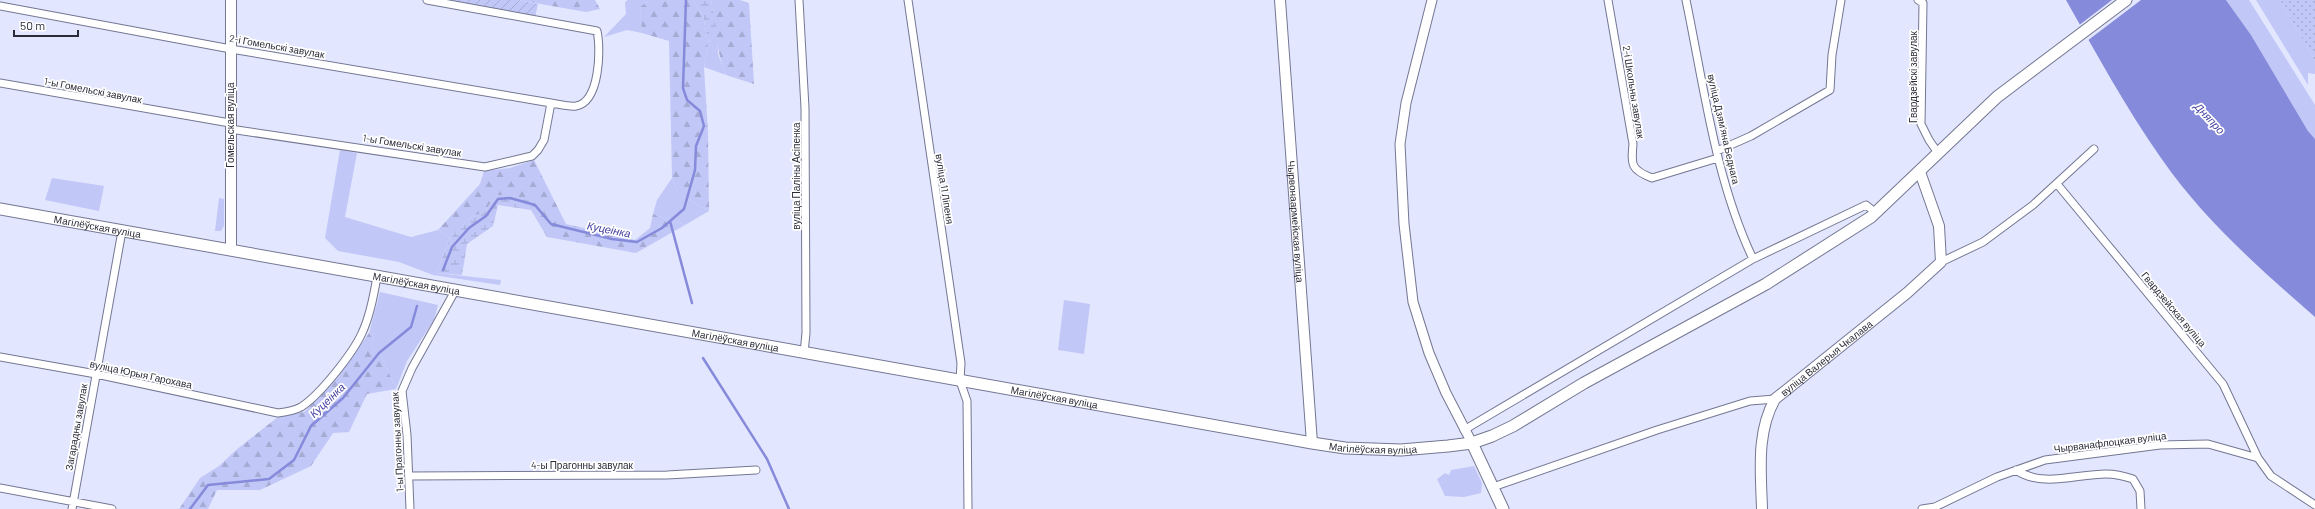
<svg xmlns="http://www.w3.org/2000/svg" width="2315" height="509" font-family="Barlow,sans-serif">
<defs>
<pattern id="forest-firs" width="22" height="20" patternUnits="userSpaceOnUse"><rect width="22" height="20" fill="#c1c7f7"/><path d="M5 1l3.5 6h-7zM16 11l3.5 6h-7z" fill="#a6abd4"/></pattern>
<pattern id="wetland-marsh" width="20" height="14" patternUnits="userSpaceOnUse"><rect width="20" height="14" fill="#c1c7f7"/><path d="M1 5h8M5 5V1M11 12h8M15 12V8" fill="none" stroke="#a6abd4"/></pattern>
<pattern id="park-dots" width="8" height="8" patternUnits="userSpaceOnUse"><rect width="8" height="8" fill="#c1c7f7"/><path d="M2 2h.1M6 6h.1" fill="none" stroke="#a6abd4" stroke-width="1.8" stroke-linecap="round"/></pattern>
<pattern id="garden-furrows" width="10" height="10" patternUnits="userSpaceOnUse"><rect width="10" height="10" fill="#c1c7f7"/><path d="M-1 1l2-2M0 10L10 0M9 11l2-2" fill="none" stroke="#a6abd4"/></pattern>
</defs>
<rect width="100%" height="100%" fill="#e3e6ff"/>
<path fill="#c1c7f7" d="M628,0h22l-10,7 2,26 -15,-3 -23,7 22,-23 -1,-12z
M2226,0h23l66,105v34l-7,-8 -57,-96z
M2256,0h24l35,61v13l-7,-1v12z
M717,33l1,21 8,21 -22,-8 4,-24z
M340,150l17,3 -12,64 66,20 27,-7 12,8 -14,35 65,7 -1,5 -67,-10 -34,-13 -61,-11 -13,-13z
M52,178l52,8 -5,25 -54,-11z
M672,178l6,16 31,17 -24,14 -32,-11 4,-14z
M219,198l5,1v27l-3,5h-6z
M380,292l58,13 -4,15 -27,41 -11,28 -13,-29 -12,-14 3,-11 -5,-2z
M1064,300l26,4 -6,50 -26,-4z
M1474,466l8,17 -1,10 -17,4 -19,-1 -8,-17 8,-6 4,2 2,-5z"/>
<path fill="url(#forest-firs)" d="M518,0h77l5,9 -14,3z
M650,0h43l10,15 5,28 -4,24 4,66 1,78 -31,-17 -6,-16 -3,-137 -27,-8 -2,-26z
M711,0h29l9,3 5,81 -28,-9c-10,-24 -11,-50 -15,-75z
M534,160l32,64 69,16 15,-12 3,-14 32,11 -49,28 -89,-16 -16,-27 3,-8 -37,-7 -13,17 -13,5 -21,21 -12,-8 42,-46 4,-13 26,-3z
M369,333l5,2 -3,11 12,14 13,29 -29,5 -18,38 -16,1 -22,33 -51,24h-43l-9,19h-29l21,-31 19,-12 17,-16 42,-33 26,-5 34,-35z"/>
<path fill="url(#wetland-marsh)" d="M693,0h18l6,33 -9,10 -5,-28z
M497,195h12l25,7 -3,8 -33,-5 -5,21 -26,18 -5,31 -26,-2 14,-35 21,-21 13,-5z"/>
<path fill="url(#park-dots)" d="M2280,0h35v61z"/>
<path fill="url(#garden-furrows)" d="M443,0h75l20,4 -3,13z"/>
<path fill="#868adb" d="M2066,0h160l25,35 57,96 7,8v178c-55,-48 -112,-98 -154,-159 -35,-50 -65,-105 -95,-158z"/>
<path fill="#e3e6ff" d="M2112,0h29l-54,41 -9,-15z"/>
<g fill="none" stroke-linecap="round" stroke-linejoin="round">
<path stroke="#868adb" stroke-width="2.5" d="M670,221l22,82
M443,270l9,-23 17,-19 17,-12 12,-17 12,-1 25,7 16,19 61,15 25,3 25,-14 22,-19 11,-39 1,-24 8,-20 -4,-15 -13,-11 -4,-12 3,-88
M703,358l64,101 22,50
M190,509l18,-24 61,-6 25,-19 17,-34 32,-28 36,-45 32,-26 6,-21"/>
<defs>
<path id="minor" d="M799,0l6,108 1,225 -2,20
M908,0l53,363 -1,18 7,20 1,108
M1608,0l25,144c-2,21 -2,26 19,34l66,-20
M1686,0c18,86 29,179 67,259
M1918,0l5,3 -2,121 8,16 9,13
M0,6l231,43 320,54c7,1 18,4 25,3 24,-4 25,-57 21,-75l-170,-31
M0,83l230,40
M230,129l255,38 47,-11 6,-6 6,-10 7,-37
M1717,151l34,-15 79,-46 2,-35 9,-55
M2057,184l166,200 35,74 13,18 44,29
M1941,262l42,-20 50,-37 61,-56
M0,357l96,17 182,39c8,-1 16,-2 23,-6 19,-12 52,-54 61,-74 8,-17 12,-38 15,-57
M1464,430l289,-171 113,-54 10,8
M2016,470c26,18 60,4 90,4 9,0 18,2 27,5l7,12 1,18
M409,476l258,-1 89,-5
M1493,487l164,-57 93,-29 25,-2
M0,488l112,21
M72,509l50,-278
M410,509l-3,-74 -5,-44 10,-23 43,-77
M1922,509l13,-2 62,-30 48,-17 115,-15 48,-1 50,14"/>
<path id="tertiary" d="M1432,0l-26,103 -6,41 4,80 9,78 16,51 17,40 26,50"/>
<g id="secondary">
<path id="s1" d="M1280,0l32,443"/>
<path d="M231,249v-249"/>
<path id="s2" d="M1762,509c-1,-37 -6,-76 13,-110l132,-106 34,-31 -2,-36 -19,-54"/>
</g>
<g id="primary">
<path id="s3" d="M0,209l1312,234 33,5 56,2 47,-4 24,-3 20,-7 21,-10 71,-43 182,-99 105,-67 126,-120 129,-97"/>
<path d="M1472,443l31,66"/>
</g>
</defs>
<use href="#minor" stroke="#747792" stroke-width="9"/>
<use href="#tertiary" stroke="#747792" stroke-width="11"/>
<use href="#secondary" stroke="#747792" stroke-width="12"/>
<use href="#primary" stroke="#747792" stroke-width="13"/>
<use href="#minor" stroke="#fff" stroke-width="7"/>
<use href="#tertiary" stroke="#fff" stroke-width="9"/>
<use href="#secondary" stroke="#fff" stroke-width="10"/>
<use href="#primary" stroke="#fff" stroke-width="11"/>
</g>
<g text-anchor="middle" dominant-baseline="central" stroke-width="3.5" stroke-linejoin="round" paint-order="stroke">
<g font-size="10" fill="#2a2b37" stroke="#fff">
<text transform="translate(277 46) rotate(10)">2-і Гомельскі завулак</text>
<text transform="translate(1913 77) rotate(-90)">Гвардзейскі завулак</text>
<text transform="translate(93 90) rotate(11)">1-ы Гомельскі завулак</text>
<text transform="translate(1634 92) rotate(81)">2-і Школьны завулак</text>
<text transform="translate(230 125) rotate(-90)">Гомельская вуліца</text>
<text transform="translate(1724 129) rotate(77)">вуліца Дзямʼяна Беднага</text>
<text transform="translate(412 145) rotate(9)">1-ы Гомельскі завулак</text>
<text transform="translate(796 176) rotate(-90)">вуліца Паліны Асіпенка</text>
<text transform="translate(945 189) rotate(81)">вуліца 11 Ліпеня</text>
<text stroke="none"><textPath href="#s1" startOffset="222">Чырвонаармейская вуліца</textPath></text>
<text stroke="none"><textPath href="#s3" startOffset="99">Магілёўская вуліца</textPath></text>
<text stroke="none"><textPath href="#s3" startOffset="423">Магілёўская вуліца</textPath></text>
<text transform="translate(2174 309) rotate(50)">Гвардзейская вуліца</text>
<text stroke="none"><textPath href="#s3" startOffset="747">Магілёўская вуліца</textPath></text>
<text stroke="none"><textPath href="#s2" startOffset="178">вуліца Валерыя Чкалава</textPath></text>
<text transform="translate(141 374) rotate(12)">вуліца Юрыя Гарохава</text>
<text stroke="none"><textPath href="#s3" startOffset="1071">Магілёўская вуліца</textPath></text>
<text transform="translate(76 427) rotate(-80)">Загарадны завулак</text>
<text transform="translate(397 442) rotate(-93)">1-ы Прагонны завулак</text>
<text transform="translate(2110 442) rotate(-7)">Чырванафлоцкая вуліца</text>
<text stroke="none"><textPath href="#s3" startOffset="1394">Магілёўская вуліца</textPath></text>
<text x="582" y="465">4-ы Прагонны завулак</text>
</g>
<g font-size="11" font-style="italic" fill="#4743a3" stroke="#fff">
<text transform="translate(2210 118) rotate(47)">Дняпро</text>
<text transform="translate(609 229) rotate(11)">Куцеінка</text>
<text transform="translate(327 400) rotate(-44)">Куцеінка</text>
</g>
</g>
<path d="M14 30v6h64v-6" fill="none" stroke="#2a2b37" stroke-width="2"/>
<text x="20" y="30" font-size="12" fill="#2a2b37" stroke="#ffffff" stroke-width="3" paint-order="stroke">50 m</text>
</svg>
